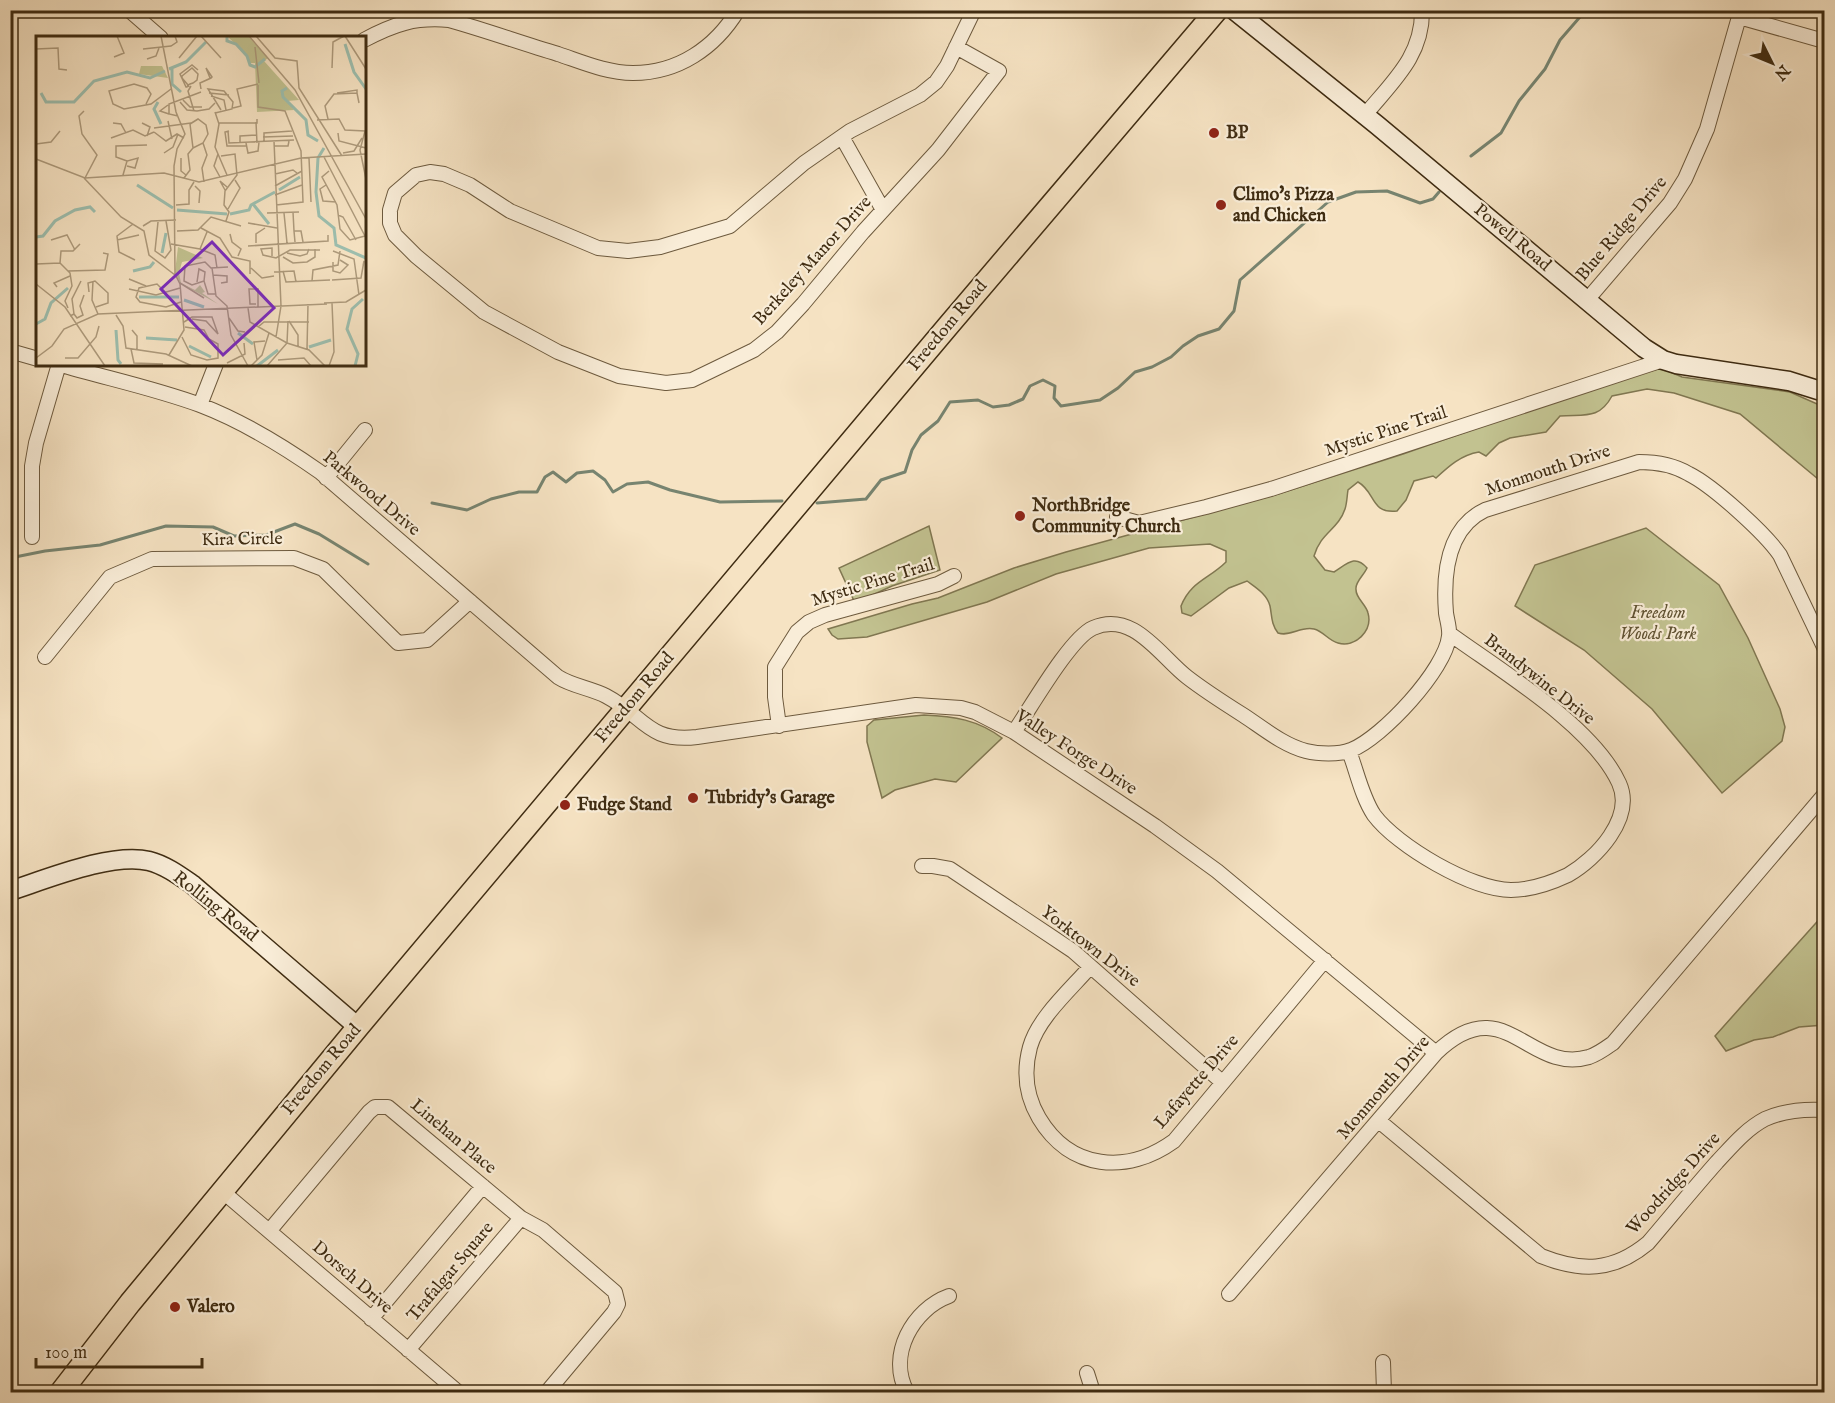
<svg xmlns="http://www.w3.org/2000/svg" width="1835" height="1403" font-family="'IM FELL English',serif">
<rect width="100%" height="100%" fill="#f6e3c3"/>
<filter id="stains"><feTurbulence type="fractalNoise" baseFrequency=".00333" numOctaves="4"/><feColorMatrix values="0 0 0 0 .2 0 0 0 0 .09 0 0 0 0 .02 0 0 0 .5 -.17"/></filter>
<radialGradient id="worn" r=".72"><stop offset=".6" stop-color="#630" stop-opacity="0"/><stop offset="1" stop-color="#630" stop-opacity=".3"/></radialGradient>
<path fill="#c2c290" stroke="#807751" stroke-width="1.5" d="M1661,368l21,9 108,15 34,15v77l-84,-70 -66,-21 -27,-4 -35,7c-13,24 -28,18 -52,20l-14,16 -36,6 -11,5 -13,13 -7,-4c-18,3 -30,14 -43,26l-3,-2 -19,5 -8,19 -9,11c-27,3 -21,-19 -39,-29l-10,8c-1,6 -1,13 -3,19 -7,21 -24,23 -31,47l11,14 9,2c13,-8 21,-18 33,-4 -3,7 -11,13 -11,20 -1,10 10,16 12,25 5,18 -13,35 -30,30 -9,-2 -15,-12 -24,-14 -14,-3 -23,8 -36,4 -7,-9 -6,-17 -8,-27 -3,-12 -15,-19 -23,-25l-18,7 -38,28 -9,-3 -1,-7c10,-25 28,-27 45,-44v-11l-16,-7 -61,4 -93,26 -69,28 -120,35 -29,2 -6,-4 -4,-6 84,-25 26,-6 76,-30 52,-16 212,-58 125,-40 191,-67z
M929,526l11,44 -48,16 -37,17 -16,-35z
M1646,528l73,57 29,53 32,71 5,18 -3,14 -60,52 -70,-84 -68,-59 -69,-44 20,-41z
M924,715c30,1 54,5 78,23l-46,44 -21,-3 -40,11 -13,8 -15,-56v-16l7,-6z
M1824,914v111l-25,2 -26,10 -19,3 -28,11 -11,-15z"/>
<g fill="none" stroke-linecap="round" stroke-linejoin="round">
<path stroke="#778470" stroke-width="3" d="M1471,156l30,-23 18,-32 26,-32 15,-29 26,-30
M432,503l35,7 24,-11 28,-7h18l8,-15 8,-5 13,10 11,-9 16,-2 12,9 8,12 14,-8 21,-2 22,8 50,12 62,-1
M817,503l49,-4 15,-19 24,-8 7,-22 9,-15 17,-14 12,-19 28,-2 15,7 16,-2 14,-6 7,-13 13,-6 12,6 -1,12 7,8 39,-6 18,-12 17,-16 17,-5 19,-10 12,-11 15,-10 21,-7 15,-18 6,-31 88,-78 28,-10 31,-1 33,12 13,-4 6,-7
M10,558l35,-7 55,-6 66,-19 47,1 21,9 32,-1 29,-11 24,10 49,30"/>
<defs>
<path id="street" d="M129,10l32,28
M1739,17l85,24
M364,40c30,-16 51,-23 85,-20 36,10 72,23 109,34 24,8 49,19 75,19 45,0 82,-25 105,-63
M956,47l43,24 -61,79 -75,82 -60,72 -26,28 -23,18 -62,30 -26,3 -47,-7 -61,-24 -74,-40 -68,-56 -21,-21 -5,-12v-13l5,-17 21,-18 14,-3 14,2 26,11 40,26 88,37 30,3 32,-4 70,-21 74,-63 46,-32 70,-36 16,-13 11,-16 27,-56
M1365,115c27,-33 58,-59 57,-105
M842,137l41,73
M1587,300l83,-97 15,-24 22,-50 34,-119
M10,351l28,8
M58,364c47,14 96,24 142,41 42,16 83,41 120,67l238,205c14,9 32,11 48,19 38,20 42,47 91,41l219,-32 45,3 14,4 39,20 141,94 62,45 219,182
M200,405l16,-41
M326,478l39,-48
M1117,517l22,6 67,-16 65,-18 392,-129
M32,537v-71l4,-23 23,-79
M45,657l65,-80 42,-18 142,-1 29,11 75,74 29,-3 43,-39
M779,726l-4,-29v-30l22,-35 12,-10 16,-7 113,-31 16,-8
M1014,732c16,-23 56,-94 79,-104 40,-18 67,28 94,49 18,14 37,26 56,38 20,13 40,30 63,36 12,3 33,4 45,-1 31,-12 95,-81 98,-114 1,-7 -2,-16 -3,-23 -3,-38 1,-85 39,-103l154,-48c18,0 35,3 50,12 24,12 76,59 91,81l44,92
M1349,751c8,21 13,46 25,64 23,31 98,75 137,75 19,0 40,-7 57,-15 28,-16 67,-57 51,-92 -26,-57 -118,-112 -169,-149
M922,866h11l17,3 123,82 149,131
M1090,967c-20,23 -52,51 -60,80 -7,26 -4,49 9,71 31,52 88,57 135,23l151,-181
M1379,1121l162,135c40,16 72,16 107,-13 23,-27 46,-55 69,-81 15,-16 29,-33 48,-43 18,-8 41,-10 59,-9
M222,1191l236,201
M270,1230l99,-118 6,-5h13l133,111 22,12 72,62 3,12 -4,8 -67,80
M1229,1294l207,-241c69,-66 92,22 153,4 9,-3 17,-9 24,-14l211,-248
M371,1319l112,-133
M408,1350l113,-132
M1383,1362l1,30
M1087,1373l6,19
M907,1392c-20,-37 6,-83 42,-96"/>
<path id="secondary" d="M1234,10l143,115 267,223 19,12 13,4 113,17 35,11
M10,891c37,-12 102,-39 139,-30 16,4 31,15 44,24l165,142"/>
<path id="primary" d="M61,1392l69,-89 228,-276 590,-701 269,-316"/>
</defs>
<use href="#street" stroke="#6d5a3e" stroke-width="16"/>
<use href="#secondary" stroke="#3f2c12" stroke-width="21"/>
<use href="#primary" stroke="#3f2c12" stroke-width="24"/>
<use href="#street" stroke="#f9edd8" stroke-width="14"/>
<use href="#secondary" stroke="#f9edd8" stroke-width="18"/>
<use href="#primary" stroke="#f6e3c3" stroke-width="21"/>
</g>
<g fill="#8f2418" stroke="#f9edd8" stroke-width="2">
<circle cx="1214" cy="133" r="6"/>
<circle cx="1221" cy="205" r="6"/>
<circle cx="1020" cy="516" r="6"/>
<circle cx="693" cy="798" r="6"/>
<circle cx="565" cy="805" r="6"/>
<circle cx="175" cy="1307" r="6"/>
</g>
<g text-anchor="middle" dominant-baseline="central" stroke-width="4.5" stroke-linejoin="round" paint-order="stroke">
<g font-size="18" font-weight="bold" fill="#3f2c12" stroke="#f9edd8" text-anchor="start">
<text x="1226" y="133">BP</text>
<text x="1233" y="195">Climo's Pizza<tspan x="1233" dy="21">and Chicken</tspan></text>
<text x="1032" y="506">NorthBridge<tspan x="1032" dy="21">Community Church</tspan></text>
<text x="705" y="798">Tubridy's Garage</text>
<text x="577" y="805">Fudge Stand</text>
<text x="187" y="1307">Valero</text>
</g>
<g font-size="18" fill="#3f2c12" stroke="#f9edd8">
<text transform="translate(1622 229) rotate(-50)">Blue Ridge Drive</text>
<text transform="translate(1512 238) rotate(40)">Powell Road</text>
<text transform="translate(813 261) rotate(-48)">Berkeley Manor Drive</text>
<text transform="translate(948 326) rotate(-50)">Freedom Road</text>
<text transform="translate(1386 432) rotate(-18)">Mystic Pine Trail</text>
<text transform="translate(1548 471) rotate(-18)">Monmouth Drive</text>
<text transform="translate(371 494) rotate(40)">Parkwood Drive</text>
<text transform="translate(242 540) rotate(-1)">Kira Circle</text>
<text transform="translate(873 583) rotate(-17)">Mystic Pine Trail</text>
<text transform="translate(1539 680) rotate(38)">Brandywine Drive</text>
<text transform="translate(635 698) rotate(-50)">Freedom Road</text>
<text transform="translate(1076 753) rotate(33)">Valley Forge Drive</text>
<text transform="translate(215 907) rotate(38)">Rolling Road</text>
<text transform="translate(1090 947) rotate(38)">Yorktown Drive</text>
<text transform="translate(322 1070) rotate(-50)">Freedom Road</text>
<text transform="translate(1197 1082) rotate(-49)">Lafayette Drive</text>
<text transform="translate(1384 1088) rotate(-49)">Monmouth Drive</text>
<text transform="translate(453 1137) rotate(40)">Linehan Place</text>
<text transform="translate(1674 1184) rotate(-48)">Woodridge Drive</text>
<text transform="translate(451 1272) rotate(-50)">Trafalgar Square</text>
<text transform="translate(352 1278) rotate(41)">Dorsch Drive</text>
</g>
<g font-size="18" font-style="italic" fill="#605232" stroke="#f9edd8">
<text x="1658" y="613">Freedom<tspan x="1658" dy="21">Woods Park</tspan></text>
</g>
</g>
<g transform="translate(36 36)">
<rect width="330" height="330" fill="#f6e3c3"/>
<path d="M191,0h21l20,22 -4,3 35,39 -12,1 7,9 -37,2 -2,-49h-6l-1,-7zM105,30h21l6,12 -29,-4zM142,211l25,11 -21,4 -3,11 2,10 14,7 5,-5 5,7 -3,1 16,11 -38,-21 -5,-11z" fill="#c2c290"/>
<path fill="none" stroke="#9dbfaf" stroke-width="3" d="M191,0v5l9,3 11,12 3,9 5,2 10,-8M309,8l9,28 12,17M133,33l17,-7 20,-20M136,33v15l9,8M251,52l-5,3 1,6 23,23 2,15 10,6M5,57l5,9h28l20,-21 33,-9 23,6 15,-7M122,66l-4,7 7,15M288,112l-6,10 -2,34 3,24 15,12 2,17 30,13M101,149l36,23M243,154l21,-13M217,168l16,20M141,174l50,4M194,178l19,-4 2,-5 24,-13M0,201l7,-1 12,-15 20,-11 15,-3 5,5M126,217l4,-20M97,235l17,-4 4,-5M103,261h40M148,264l20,7M0,288l9,-5 6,-16 17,-15M80,294l2,30 3,4M202,297l15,11M110,302l31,2M153,310l22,11M273,311l22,-7M221,330l21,-16M319,330l3,-12 -11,-25 5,-20 11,-10"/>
<path fill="none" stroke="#ad9a7c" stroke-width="1.5" d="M125,0l15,76 9,22 -8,15 -3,17 1,108 5,10 4,46 -15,25M165,0l20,22M213,0l46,54 71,129M220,0l19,22 22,3 2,27 43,68M309,0l21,33M219,11l4,36M0,13l22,-1 1,21 8,1M107,13l28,-3 6,-4 -2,-6M78,21l10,-4 -7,-17M143,22l18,-22M111,23l9,-3 3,-8M296,32l1,-26 11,-6M222,49v22l27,4 16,40 2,51 -27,3M155,50l-3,5 6,20M153,51l-1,-2 -6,-7v-2l10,-8 6,6 -1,6 -4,3 -3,1 -2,1 -1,2h-1l-6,-13 12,-9 6,5M165,53l-1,-6 11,-5 1,-1 -6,-9 4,10M173,57l20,2M301,57l20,-3v3M175,60l13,4 2,10M147,64l7,7h12M144,66l7,8 10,1 12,-2 6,-6M110,68l5,-10 -4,-6 -13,-4 -25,7 4,13 11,5 27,-5 20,-15M132,69l-8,6 9,3M197,72l8,-2 -4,-17 21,-5M48,75l-5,5 3,18 15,21 -12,23M179,76l4,12 -4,23 12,28M179,77l17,-4 1,-7 -9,-11 -16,-2 13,21M142,80l-9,-2v-10l32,-12M292,83l-3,-13 9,-12 23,-1 2,10M281,84l22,-1 6,11 20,1 -5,19 6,29M132,85l4,18M220,86l1,21M77,87l8,1 5,9M106,87l8,4 -3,9M183,87h38v-4M118,92l37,-5M192,95l1,12 65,-3M193,95l-4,1 2,14h19M118,96l12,9 11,-7 7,4M302,97l1,8 27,7M227,101l30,-1M75,102l22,-8 12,6 9,-4M238,105l7,165 -5,31M228,106v-9l28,-2M167,107l4,12 -5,13 2,14M204,107v-7l17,-1M210,107l2,10 10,-2 1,-9M0,108l15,-2 9,-11M238,110h14l1,-5M128,117l9,-6 5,-13M307,117l11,-2 8,-13M182,118l-4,12 6,11M185,120l14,-2 2,21 -12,16 -1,14 5,7 -3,9M288,121l42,81M145,122v13l5,4M273,122l2,44M0,123l49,19 79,-5 35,9 102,-24 65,-4M91,125l-11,-4v-11l31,-1M293,135l-7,6 15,28 3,24 10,11 15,-4M239,138l18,-4 4,3M87,139l4,-14 11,-3 -3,10 -8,-2M48,142l37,39 23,14 5,24 26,20M148,142l6,-8 -2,-16 5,-6 -3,-24 8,-5 8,6 2,9 -5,9 -10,5M290,149l-6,4 3,12 13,1M159,150l5,5 -1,12M239,150l27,-15M189,154l-5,-9 7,6M239,159l27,-10M140,169l13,-1v-14l5,-8M192,173l12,-21 -5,-8M257,176l1,19M231,177l32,-1M248,177l3,30M302,179l5,2 13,23M122,186l-3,29 10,7 6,-8 -5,-29M212,187l29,5M107,190l8,-5 25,-1M165,192l19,10 12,19 18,4v13M141,195l21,-1 13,-13 30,9M171,196l-7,17 15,6 2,13M194,198l2,8 9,7 -3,7M15,204l16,-5 8,15M81,204l22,-5M259,206l-1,-11h7l2,11M220,207v-9l9,-6M135,208l29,5M212,210l80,-5v-6M297,215l21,8 5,36M251,217l13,3 7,-2 2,-5M236,220v-8l-11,1 2,6 13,3 14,-8h30M93,221l6,3 -16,-8 -2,-16 16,-12M247,221l10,6 14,-1 8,-5v-8M297,226v9l7,2 8,-8 -8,-5M24,227l1,-12h12l7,-7M0,228l24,-1 10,10 2,13 -7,15 3,7M176,232l4,28 11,10 4,29 17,31M215,232l11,10 12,-2M32,235l37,-1 3,-16 -5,-1M247,235l3,11 44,-2M238,236l20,-1 2,11M177,239l14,1v6l-6,1M93,243l17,7M296,244l29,-2 3,-17 -1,5M57,245l-1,19 6,14M276,245l1,-11 25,-5 2,-14M161,246l2,-13 6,3 -1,9M144,247l24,15M0,248l29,23 40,59M21,251l-3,-4 16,-7M93,253l27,6 24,-7M53,256l-1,-9 7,-2 13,12v10l-12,4M129,256l-8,-8 -18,4 -3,9 4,5 26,5 15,-5M179,258h-7l-4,-13 -12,4 -8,-4 1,-15 20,-4 6,6 17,-1M288,267l22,-1 20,-12M220,268h-6l-1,-15h9v18M212,272l2,14 37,21 22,7 16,16M38,278l3,4 6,-3 -3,-9 4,-11M80,279l7,11 3,22 40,6 26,12M34,280l4,-2 -2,-15 9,-18M193,282l9,13 7,1M253,285l9,14v12M148,286l8,-5h20l6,17 -12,-13 -14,-2M222,291l6,-5h45M96,294l5,6v13M146,301l9,18 16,5 11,-2v-14l-9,-5 -5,-9 -19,-3M95,313l3,14 29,1M271,313l1,-45M0,322l16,-12 12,-17 34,-15 229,-10M29,322h13l18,-21 3,-11M221,324l-3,-18 11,-1M242,324l26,-2 7,8M191,327l18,-9 -1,-11M215,330l11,-11 7,-22M231,330l20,-23 1,-22M293,330l5,-14 -2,-49"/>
<path fill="#7b2cbf" fill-opacity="0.15" stroke="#7b2cbf" stroke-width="3" d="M176,206l62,66 -51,47 -62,-66z"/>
<rect width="330" height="330" fill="none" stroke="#3f2c12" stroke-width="3"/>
</g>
<rect width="1835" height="1403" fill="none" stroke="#f6e3c3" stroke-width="36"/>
<rect x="12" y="12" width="1811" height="1379" fill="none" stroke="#3f2c12" stroke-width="3"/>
<rect x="18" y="18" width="1799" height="1367" fill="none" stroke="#3f2c12" stroke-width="1.5"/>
<g transform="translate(1772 63) rotate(133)" stroke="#f9edd8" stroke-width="4.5" paint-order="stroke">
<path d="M0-4.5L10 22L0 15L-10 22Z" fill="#3f2c12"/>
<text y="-9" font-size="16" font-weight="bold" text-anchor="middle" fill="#3f2c12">N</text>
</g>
<path d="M36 1358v9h166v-9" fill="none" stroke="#3f2c12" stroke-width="3"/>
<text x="45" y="1358" font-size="18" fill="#3f2c12" stroke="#f9edd8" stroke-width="4.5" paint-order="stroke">100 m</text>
<rect width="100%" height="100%" filter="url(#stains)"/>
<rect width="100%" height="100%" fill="url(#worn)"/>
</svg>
